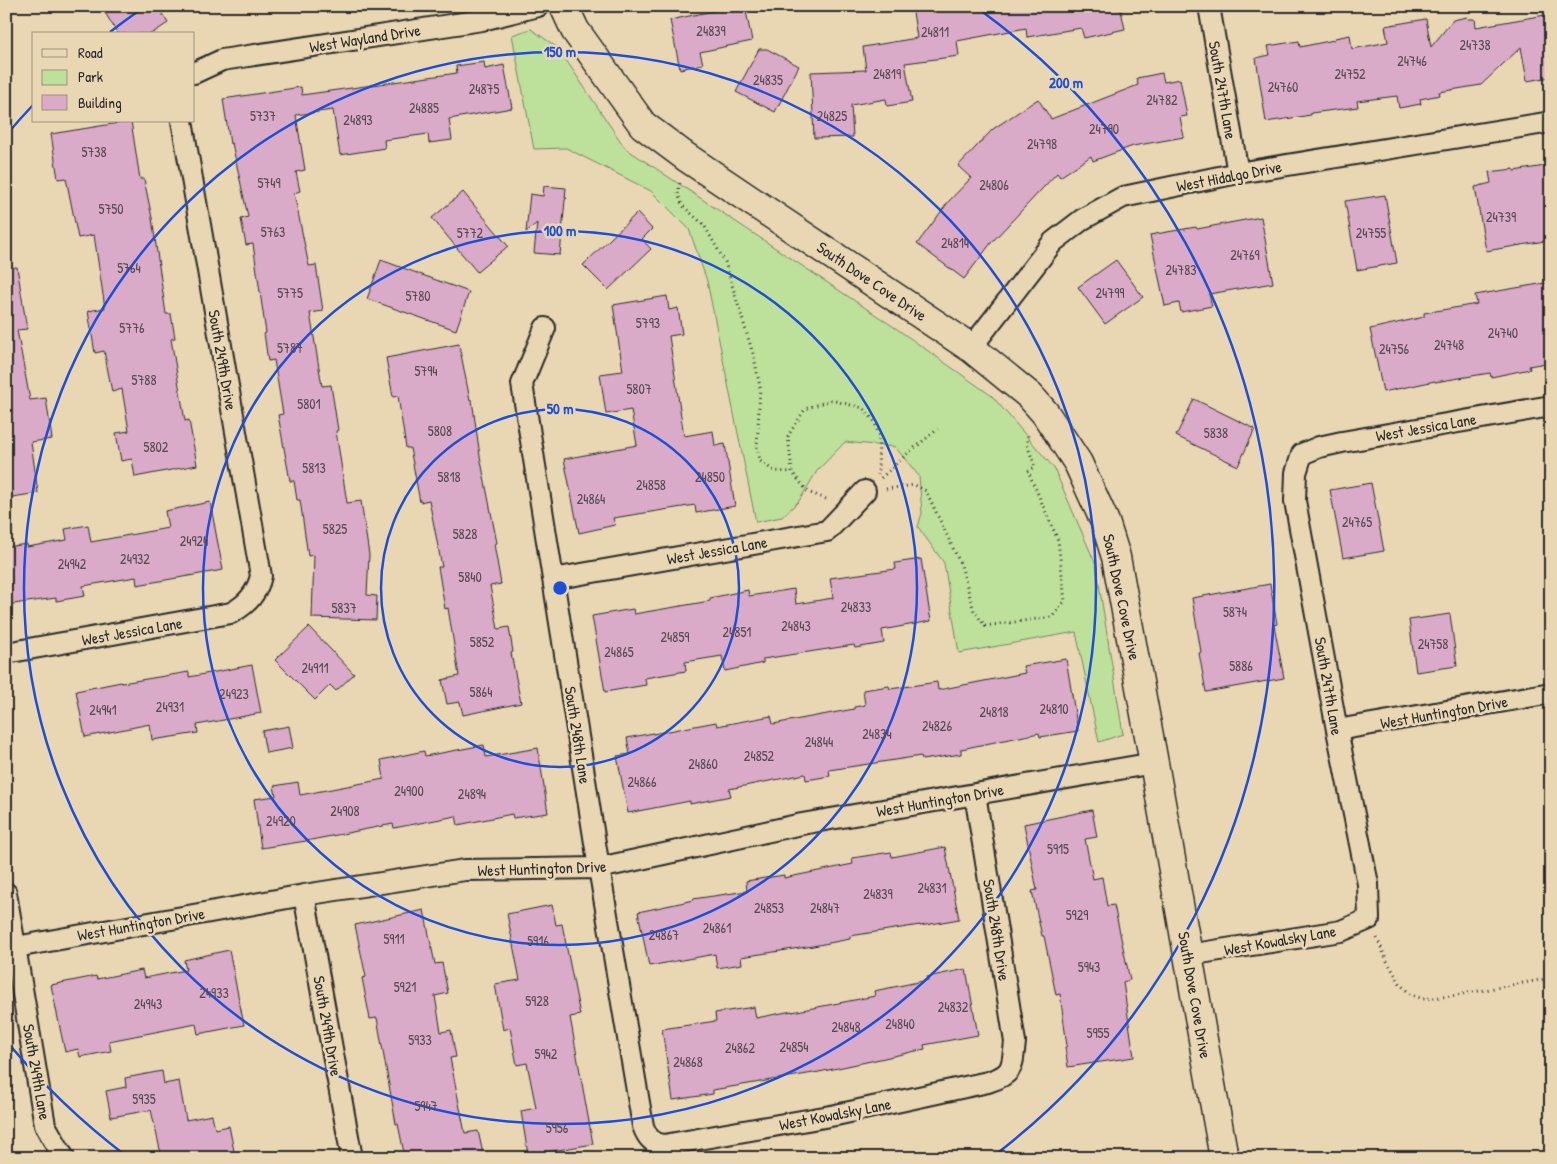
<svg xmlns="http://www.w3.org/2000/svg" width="1557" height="1164" font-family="'Patrick Hand',sans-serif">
<rect width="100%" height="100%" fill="#e9d7b4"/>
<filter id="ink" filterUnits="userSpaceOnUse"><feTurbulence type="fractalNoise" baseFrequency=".02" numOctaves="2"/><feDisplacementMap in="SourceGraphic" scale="10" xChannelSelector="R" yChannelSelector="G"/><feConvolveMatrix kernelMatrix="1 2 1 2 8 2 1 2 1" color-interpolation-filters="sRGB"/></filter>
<g filter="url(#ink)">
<path fill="#bde09a" stroke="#748662" d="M531,29l27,19 67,100 272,181 95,67 62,72 42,97 27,169 -24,8 -23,-110 -117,21 -15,-90 -26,-36 4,-14 -3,-37 -24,-29 -50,-5 -28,29 -18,30 -17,16 -26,5 -49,-241 -18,-52 -38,-38 -85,-43 -32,1 -22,-114z"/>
<path fill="#daaac9" stroke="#2b2b2b" d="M101,6h56l11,17 -17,11h-33z
M737,6h8l7,35 -52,11 3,12 -23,5 -10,-49z
M912,6h208l5,23 -41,9 -3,-10 -54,9 -1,-9 -69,13 2,15 -54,7 7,39 -25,4 -1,-7 -35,6 2,32 -39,1 -3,-66 55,-2 -3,-23 54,-9z
M1551,14v63l-24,4 -6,-34 -40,38 -42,7 1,3 -20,4 1,5 -22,4 -2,-12 -40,5 1,6 -47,6v2l-45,7 -10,-64 14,-3 -2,-9 31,-5 1,6 34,-7 1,-2 15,-3 2,14 36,-7 -3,-16 41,-7 5,28 22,-27 14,-3 2,2h6l1,8z
M759,49h8l32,17 -24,46 -39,-20z
M484,62l1,7 19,-4 8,43 -63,11 3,21 -23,3 -1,-9 -44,6 1,8 -45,7 -7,-45 -37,5 9,55 -9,2 4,19 -6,2 15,73 7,-1 7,46 -13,2 12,73 9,-1 7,45 -2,1 11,72 14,-2 8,54 -2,40 10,1 -1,24 -64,-2 2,-63 -6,1 -8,-56h-3l-3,-19h-4l-12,-66 5,-1 -9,-54 -6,1 -4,-28h2l-13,-89 -7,1 -5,-26 7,-2 -16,-74 -2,1 -7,-45 78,-12 1,8 155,-22 -1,-7z
M1162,73l2,9 16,-3 7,37 -7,1 4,20 -51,9 -40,15 -2,-5 -31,21 -3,-4 -66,70 -27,36 -47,-35 32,-43 22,-23 -13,-12 35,-37 45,-30 13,20 87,-34 -1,-7z
M131,121l9,58h4l8,39 14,96h5l4,24 -4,1 14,82 4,-1 8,45 -62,12 -3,-18 -11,2 -5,-28 13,-2 -7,-42 -10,3 -8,-41 -9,2 -7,-42 17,-3 -11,-73 -16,3 -12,-60 -8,1 -7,-45z
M1551,165v75l-65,11 -11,-64 16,-4 -2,-11 25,-3v2z
M544,186l22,2 -1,10h2l-2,2 -5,55 -26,-2 3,-30 -11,9 4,-38 13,2z
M463,192l45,54 -31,26 -45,-54z
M1385,195l12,68 -40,7 -12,-69z
M637,213l15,16 -10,10 9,10 -43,41 -25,-25z
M1261,217l12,66 -64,11 3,12 -31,6 -2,-9 -14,3 -15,-71 46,-8 1,2z
M381,260l88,32 -13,38 -89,-31z
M1116,260l27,37 -38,27 -27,-37z
M17,267l10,62 -10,1 13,70 16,-2 6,41 -21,3 7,51 -32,5v-230z
M1551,282v80l-22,4 1,3 -39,8 -1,-4 -55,9v-1l-52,11 -13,-63 54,-12v-4l53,-9 -2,-9z
M667,296l2,14 9,-2 4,26 -13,2 15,100 29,-5 2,15 10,-2 10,62 -39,7 -1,-8 -82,13 2,7 -36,8 -15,-74 73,-14 -6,-35 -25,4 -6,-40 23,-3 -10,-66z
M459,344l11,56h2l8,56 17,87 -3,1 7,40 -11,2 8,43 11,-2 4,25 -2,1 10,50 -58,12 -3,-13 -13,2 -5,-24 17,-4 -11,-68 -3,1 -7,-42h4l-13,-67 -9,2 -10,-54h-4l-8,-52 -5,1 -7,-39z
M1194,399l61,30 -17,37 -62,-30z
M1371,483l13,68 -41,7 -13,-68z
M210,502l13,68 -86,15 -1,-8 -53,9 2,10 -29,5v-3l-50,7v-58l21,-3v3l40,-7 -2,-11 23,-4 3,17 77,-14 -3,-17z
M921,559l10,62 -49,9 2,13 -29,5 -1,-3 -91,14v4l-38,8 -3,-15 -37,6 1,9 -41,7 1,7 -41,7 -13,-76 41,-7 1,5 76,-13v-3l38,-8 1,6 45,-7 2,15 37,-6 -3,-20 66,-9 -1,-6z
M1270,584l7,40 -3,1 10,53 -78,14 -7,-39 2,-1 -9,-54z
M1450,614l7,52 -41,6 -7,-52z
M309,627l45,47 -18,17 -6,-6 -15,15 -40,-40z
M1066,659l12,72 -38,6 -1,-4 -78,16v5l-39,6 -1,-4 -92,14 1,6 -24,4 -1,-6 -76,15 2,7 -41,8v-3l-62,12 -11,-57 13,-2 -3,-16 26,-5v1l63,-12 1,4 54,-10 2,8 81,-15v-2l11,-2 -2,-15 26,-4 1,3 47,-7 1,8 87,-17 -2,-7z
M252,665l9,48 -64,12 1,8 -46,7 -2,-16 -65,13 -9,-46 45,-9 1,1 67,-11v5z
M289,726l4,22 -27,5 -4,-22z
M484,745l2,12 52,-9 10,65 -35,5 -1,-4 -54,11 -2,-9 -62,12 -1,-4 -87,17 -45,7 -7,-49 22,-3 -2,-10 24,-4 2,13 84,-16 -3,-19 43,-9 1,5z
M1092,810l5,27 -12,2 8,40 9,-2 5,29 7,-1 16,75 -7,2 11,75 -66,10 -3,-20 2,-1 -7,-52 -4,1 -12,-59h-2l-10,-45 5,-1 -13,-66z
M945,847l14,72 -39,7v-1l-70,11v3l-37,7 -72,11 1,7 -25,4 -2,-14 -66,12 -11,-54 56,-12 -1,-1 54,-8 -1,-10 38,-6v3l69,-14 -1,-6 39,-6 1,5z
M552,905l4,20 6,-1 18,91 -10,2 23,127 -65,11 -7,-44 15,-3 -9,-45 -10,2 -7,-37 -7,2 -8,-46 25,-4 -13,-66z
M424,910l11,54 7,-1 6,30 -13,3 6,36 10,-2 5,27 -6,1 15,75 13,-2 6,27h-79l-7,-34h-2l-19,-106 -7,1 -8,-41 4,-1 -11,-52z
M229,950l15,75 -46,9 -2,-10 -87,17 2,10 -31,6 -2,-8 -13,3 -14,-67 45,-9 1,3 45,-9 2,8 42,-8 -2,-10z
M966,969l12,66 -54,10 1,4 -54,12 -52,11 -106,18v4l-40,6 -11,-71 54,-8 -1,-8 39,-6 2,11 36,-7v1l83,-16 -1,-5 54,-11 -1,-3z
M162,1071l2,13 15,-3 7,39 26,-5 3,14 14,-3 5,25 -34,7h-38l-11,-48 -40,7 -5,-26 20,-4 -1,-9z"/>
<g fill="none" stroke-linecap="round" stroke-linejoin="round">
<defs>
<path id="street" d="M1209,6l29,167
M194,73l28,-13 260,-40 56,-14
M545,328l-23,56 77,484 44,258c4,11 9,18 21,19l172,-30 152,-33c26,-8 24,-15 27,-40l-40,-248
M971,348l82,-106 30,-23 40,-22 115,-24 313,-51
M553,579l274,-48 38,-40
M6,653l225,-40c16,-8 26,-20 30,-37l-79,-455
M1337,730l214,-37
M6,893l39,232 19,33
M304,895l48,263
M16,947l288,-52 161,-25 134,-2 203,-44 352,-61
M1188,955l153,-24 28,-12 -1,-35 -31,-154 -42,-229 1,-28 6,-19 17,-7 23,-5 209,-36"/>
<path id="secondary" d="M564,6l11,24 68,95 43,32 285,191 59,48 15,17 33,50 27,59 11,35 38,206 70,395"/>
</defs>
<use href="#street" stroke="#2b2b2b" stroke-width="24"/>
<use href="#secondary" stroke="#2b2b2b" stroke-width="31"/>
<path stroke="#2b2b2b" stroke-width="3" stroke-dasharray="1 4" stroke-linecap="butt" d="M680,183l-2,11 4,11 22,20 21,37 29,95 6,30 -3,60 3,14 14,10 18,1
M881,478l27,-25 30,-24
M886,489l29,-4 11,6 35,74 13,46 11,15 67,-9 13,-16 -7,-61 -30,-69 7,-4 -8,-23 1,-10
M826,499l-18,-7 -16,-20 -4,-36 17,-27 26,-9 32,8 12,14 4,14 -1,39
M1377,938l10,23 14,24 10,10 12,4 28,-3 100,-18"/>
<use href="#street" stroke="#e9d7b4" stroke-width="20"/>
<use href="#secondary" stroke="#e9d7b4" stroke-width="28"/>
</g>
</g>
<g fill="none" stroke="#1d4ed8" stroke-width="2.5">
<circle cx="560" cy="588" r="179"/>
<circle cx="560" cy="588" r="357"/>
<circle cx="560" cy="588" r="536"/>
<path d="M125 1155A715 715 0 0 1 8 1043M8 133A715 715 0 0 1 33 105M110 32A715 715 0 0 1 140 10M980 10A715 715 0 0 1 995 1155"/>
</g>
<g text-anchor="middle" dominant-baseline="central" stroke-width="5" stroke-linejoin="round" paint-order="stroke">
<g font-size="14" fill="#574b52">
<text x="711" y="30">24839</text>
<text x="935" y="31">24811</text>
<text x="1475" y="44">24738</text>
<text x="1412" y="60">24746</text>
<text x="887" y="73">24819</text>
<text x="1350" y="73">24752</text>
<text x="768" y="79">24835</text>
<text x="1283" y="86">24760</text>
<text x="484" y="88">24875</text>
<text x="1162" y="99">24782</text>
<text x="424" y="107">24885</text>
<text x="263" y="115">5737</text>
<text x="832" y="115">24825</text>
<text x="358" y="119">24893</text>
<text x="1104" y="128">24790</text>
<text x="1042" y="143">24798</text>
<text x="94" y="151">5738</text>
<text x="269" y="182">5749</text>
<text x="994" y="184">24806</text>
<text x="111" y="208">5750</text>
<text x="1501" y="216">24739</text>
<text x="273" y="231">5763</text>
<text x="470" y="232">5772</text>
<text x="1371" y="232">24755</text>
<text x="955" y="242">24814</text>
<text x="1245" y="254">24769</text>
<text x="129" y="267">5764</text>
<text x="1181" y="269">24783</text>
<text x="290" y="292">5775</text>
<text x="1110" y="292">24799</text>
<text x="418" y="295">5780</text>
<text x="648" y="322">5793</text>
<text x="132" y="327">5776</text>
<text x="1503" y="332">24740</text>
<text x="1449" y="344">24748</text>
<text x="290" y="347">5787</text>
<text x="1394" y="348">24756</text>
<text x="426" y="370">5794</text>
<text x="144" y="379">5788</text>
<text x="639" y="388">5807</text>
<text x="309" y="403">5801</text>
<text x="440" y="430">5808</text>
<text x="1216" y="432">5838</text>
<text x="156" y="446">5802</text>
<text x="314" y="467">5813</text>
<text x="449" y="476">5818</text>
<text x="710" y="476">24850</text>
<text x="651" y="484">24858</text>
<text x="591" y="498">24864</text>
<text x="1357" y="521">24765</text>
<text x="335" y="528">5825</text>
<text x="465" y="533">5828</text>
<text x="194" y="540">24924</text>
<text x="135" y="558">24932</text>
<text x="72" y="563">24942</text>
<text x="470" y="576">5840</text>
<text x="856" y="606">24833</text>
<text x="344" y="607">5837</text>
<text x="1235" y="611">5874</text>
<text x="796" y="625">24843</text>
<text x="737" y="631">24851</text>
<text x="675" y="636">24859</text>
<text x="482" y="641">5852</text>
<text x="1433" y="643">24758</text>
<text x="619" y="651">24865</text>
<text x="1241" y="665">5886</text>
<text x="315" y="667">24911</text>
<text x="481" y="691">5864</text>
<text x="234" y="693">24923</text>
<text x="170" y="706">24931</text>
<text x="1054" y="708">24810</text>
<text x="103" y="709">24941</text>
<text x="994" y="711">24818</text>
<text x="937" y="725">24826</text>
<text x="877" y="733">24834</text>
<text x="819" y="741">24844</text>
<text x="759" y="755">24852</text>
<text x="703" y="763">24860</text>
<text x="642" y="781">24866</text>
<text x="409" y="790">24900</text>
<text x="472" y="793">24894</text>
<text x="345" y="810">24908</text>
<text x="281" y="820">24920</text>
<text x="1058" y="848">5915</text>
<text x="932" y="887">24831</text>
<text x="878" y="893">24839</text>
<text x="769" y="907">24853</text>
<text x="825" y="907">24847</text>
<text x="1077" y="914">5929</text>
<text x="717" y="927">24861</text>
<text x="664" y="934">24867</text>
<text x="394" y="938">5911</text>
<text x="538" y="940">5916</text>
<text x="1089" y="966">5943</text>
<text x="405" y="986">5921</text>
<text x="214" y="992">24933</text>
<text x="537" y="1000">5928</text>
<text x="148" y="1003">24943</text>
<text x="953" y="1006">24832</text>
<text x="900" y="1023">24840</text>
<text x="846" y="1026">24848</text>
<text x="1098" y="1032">5955</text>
<text x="420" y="1039">5933</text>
<text x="794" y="1046">24854</text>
<text x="740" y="1047">24862</text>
<text x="546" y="1053">5942</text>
<text x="688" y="1061">24868</text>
<text x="144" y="1098">5935</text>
<text x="426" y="1105">5947</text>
<text x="557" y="1127">5956</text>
</g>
<g font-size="16" fill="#2b2b2b" stroke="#e9d7b4">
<text transform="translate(365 38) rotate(-9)">West Wayland Drive</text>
<text transform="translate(1223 90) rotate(80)">South 247th Lane</text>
<text transform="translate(1229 176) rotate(-11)">West Hidalgo Drive</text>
<text transform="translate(872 281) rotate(34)">South Dove Cove Drive</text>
<text transform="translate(223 360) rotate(80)">South 249th Drive</text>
<text transform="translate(1426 427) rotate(-10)">West Jessica Lane</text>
<text transform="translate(717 550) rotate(-10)">West Jessica Lane</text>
<text transform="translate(1122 597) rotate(78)">South Dove Cove Drive</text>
<text transform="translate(132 631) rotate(-10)">West Jessica Lane</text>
<text transform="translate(1329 686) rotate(80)">South 247th Lane</text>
<text transform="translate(1444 712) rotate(-10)">West Huntington Drive</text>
<text transform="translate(578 735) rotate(81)">South 248th Lane</text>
<text transform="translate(940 800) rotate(-10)">West Huntington Drive</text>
<text transform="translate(542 868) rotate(-2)">West Huntington Drive</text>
<text transform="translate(141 924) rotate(-10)">West Huntington Drive</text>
<text transform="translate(997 930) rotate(81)">South 248th Drive</text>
<text transform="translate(1280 940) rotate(-10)">West Kowalsky Lane</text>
<text transform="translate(1195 995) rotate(80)">South Dove Cove Drive</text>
<text transform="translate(328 1026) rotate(80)">South 249th Drive</text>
<text transform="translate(37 1072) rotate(80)">South 249th Lane</text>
<text transform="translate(835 1114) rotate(-11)">West Kowalsky Lane</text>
</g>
</g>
<circle cx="560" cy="588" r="8" fill="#1d4ed8" stroke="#e9d7b4" stroke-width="2.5"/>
<g font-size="15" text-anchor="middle" font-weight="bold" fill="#1d4ed8" stroke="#e9d7b4" stroke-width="5" stroke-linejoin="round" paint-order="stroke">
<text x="560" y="57">150 m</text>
<text x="1066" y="88">200 m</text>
<text x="560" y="236">100 m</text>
<text x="560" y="414">50 m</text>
</g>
<rect width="1557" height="1164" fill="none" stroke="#e9d7b4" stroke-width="25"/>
<rect x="12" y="12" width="1532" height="1139" fill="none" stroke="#2b2b2b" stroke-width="2" filter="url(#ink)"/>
<rect x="32" y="32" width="162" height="90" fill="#e9d7b4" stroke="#9d927d"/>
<rect x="42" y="49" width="25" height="8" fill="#e9d7b4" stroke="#9d927d"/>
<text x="78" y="58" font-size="15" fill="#2b2b2b">Road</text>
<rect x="42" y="70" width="25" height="15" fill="#bde09a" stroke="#9d927d"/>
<text x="78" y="82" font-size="15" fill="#2b2b2b">Park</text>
<rect x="42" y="95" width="25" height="15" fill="#daaac9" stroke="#9d927d"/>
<text x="78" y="108" font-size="15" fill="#2b2b2b">Building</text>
</svg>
